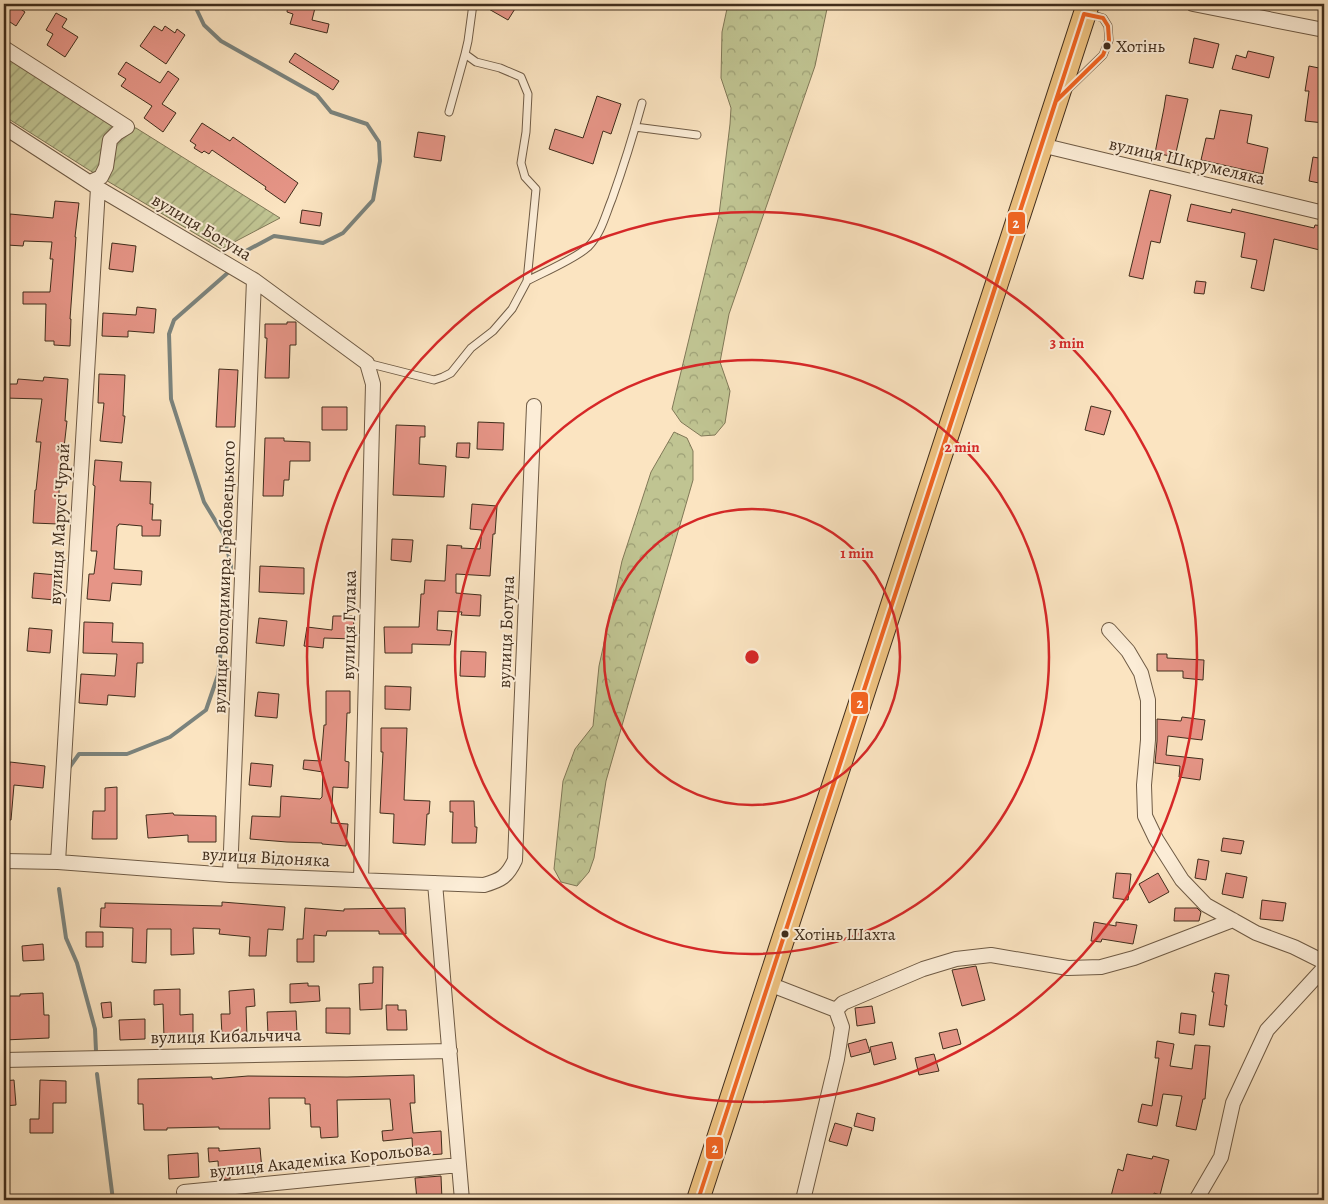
<svg xmlns="http://www.w3.org/2000/svg" width="1328" height="1204" font-family="Alegreya,serif">
<defs>
<pattern id="forest-crowns" width="20" height="18" patternUnits="userSpaceOnUse" patternTransform="scale(1.25)"><rect width="20" height="18" fill="#c0c492"/><path d="M2 6a3 3 0 1 1 6 0M12 15a3 3 0 1 1 6 0" fill="none" stroke="#9da076"/></pattern>
<pattern id="garden-furrows" width="10" height="10" patternUnits="userSpaceOnUse" patternTransform="scale(1.25)"><rect width="10" height="10" fill="#c0c492"/><path d="M-1 1l2-2M0 10L10 0M9 11l2-2" fill="none" stroke="#9da076"/></pattern>
</defs>
<rect width="100%" height="100%" fill="#fbe4c1"/>
<filter id="stains"><feTurbulence type="fractalNoise" baseFrequency=".004" numOctaves="4"/><feColorMatrix values="0 0 0 0 .2 0 0 0 0 .09 0 0 0 0 .02 0 0 0 .5 -.17"/></filter>
<radialGradient id="worn" r=".72"><stop offset=".6" stop-color="#630" stop-opacity="0"/><stop offset="1" stop-color="#630" stop-opacity=".3"/></radialGradient>
<path fill="url(#forest-crowns)" stroke="#807857" d="M728,4h100l-13,62 -86,248 -9,48 10,29 -5,32 -10,12 -14,1 -20,-14 -9,-13 47,-194 11,-91 1,-16 -10,-30 1,-46z
M674,432l13,6 6,13v29l-87,301 -12,77 -5,14 -12,14 -16,-4 -7,-13 9,-88 12,-32 18,-23 6,-60 23,-105 29,-89z"/>
<path fill="url(#garden-furrows)" stroke="#807857" d="M4,55l123,72 9,1 144,90 -59,31 -132,-79 -85,-54z"/>
<g fill="none" stroke-linecap="round" stroke-linejoin="round">
<path stroke="#7b837d" stroke-width="4" d="M194,4l10,21 17,16 96,54 14,17 36,12 12,18 1,19 -7,39 -30,33 -20,10 -49,-7 -30,16
M69,771v-3l10,-14h48l43,-17 36,-27 12,-35 13,-109 -7,-31 -20,-33 -33,-103 -2,-65 5,-14 57,-50
M59,889l7,49 11,25 18,66 1,22
M97,1074l16,126"/>
</g>
<path fill="#e69587" stroke="#402d1c" d="M4,4h9l12,8 -9,14 -12,-8z
M288,4h28l-4,16 17,4 -2,9 -37,-9 3,-10 -6,-2z
M480,4h38l-10,16z
M56,13l11,6 -5,8 16,10 -13,20 -18,-12 6,-11 -7,-4z
M154,26l8,5 3,-5 10,7 2,-4 8,6 -19,29 -26,-18z
M1194,38l25,6 -6,24 -24,-5z
M1248,51l26,6 -5,21 -37,-9 4,-14 10,3z
M295,53l44,28 -6,9 -44,-28z
M126,62l34,21 8,-12 11,8 -17,25 14,9 -13,19 -19,-14 8,-12 -31,-20 5,-7 -8,-5z
M1309,66l15,3v54l-19,-2 4,-30h-4z
M1166,95l22,4 -13,58 -20,-4 9,-45z
M597,96l24,8 -10,30 -8,-3 -10,33 -44,-15 6,-20 28,9z
M1220,110l32,5 -5,28 21,5 -5,26 -62,-14 5,-22 8,1z
M202,123l28,18 3,-4 65,46 -13,20 -20,-14 1,-2 -54,-37 -3,4 -5,-3 -2,2 -8,-5 2,-3 -6,-4z
M418,132l27,4 -4,25 -27,-4z
M1313,157l11,2v25l-15,-3z
M1150,190l21,5 -11,48 -9,-2 -8,38 -14,-3z
M55,201l24,2 -4,34h1l-6,82h1l-1,27 -16,-1v-4h-9l1,-37h-23v-12h27l3,-33h-3l2,-17 -28,-1 -1,5 -16,-1 3,-31 43,4z
M1191,204l40,9 1,-4 82,19 1,-3 9,1v25l-50,-12 -10,52 -13,-3 6,-28 -16,-3 4,-24 -58,-12z
M302,210l20,3 -2,13 -20,-3z
M112,243l24,3 -3,26 -24,-3z
M1196,281l10,1 -2,12 -10,-1z
M137,307l19,2 -2,24 -26,-2v6l-26,-1 1,-23 33,2z
M287,322h9v23h-6l-1,33h-24l2,-40h-2v-14h22z
M219,369l19,1 -3,57h-19z
M99,374l26,1 -2,41h2l-3,27 -22,-2 4,-38h-6z
M44,377l24,2 -3,42h2l-8,71 -1,32 -25,-1 2,-33h1l5,-48h-5l6,-43 -38,-1v-14h13l1,-5 25,2z
M1091,406l20,5 -7,24 -19,-5z
M322,407h25v23h-25z
M478,422l26,1 -1,27 -26,-1z
M396,425l29,1v11h-5l-1,27 27,2 -2,31 -51,-2z
M265,438h19v3l26,1v19h-20l-1,19h-5l-1,16h-20z
M457,443h13l-1,15 -13,-1z
M95,460l27,2 -2,19 31,1 -1,22h3l-1,16h9l-1,16h-18v-10l-23,-2 -1,2h-1l-3,43 28,2 -1,14 -29,-2 -2,18 -23,-2 2,-25h5l3,-23h-6l4,-65 -2,-1z
M472,504l25,2 -2,28h-2l-3,42 -34,-2v19l25,2 -1,21 -19,-1 1,-3 -24,-1 -1,19 15,1 -2,14 -38,-1v9h-27l-1,-26h35l2,-33h3l1,-14 20,1 2,-36 15,1 -1,2 19,1 2,-19 -12,-1z
M392,539l21,1 -2,22 -20,-2z
M260,566l44,2v26l-45,-2z
M34,573l23,2 -1,25 -24,-2z
M333,616h21l-1,23 -29,-1 -1,10 -19,-2 3,-19 25,3z
M259,618l28,3 -3,25 -28,-3z
M84,622l29,1 -1,19 31,1v20h-6l-2,34 -27,-2 -1,10 -28,-2 2,-29 34,2 2,-22 -34,-1z
M29,628l23,2 -2,23 -23,-2z
M461,651l25,1 -1,25 -25,-1z
M1157,654h10v4l37,2 -1,20 -20,-2v-7h-26z
M385,686l26,1 -1,23 -25,-1z
M326,691h24v22h-3l-2,48 4,1 -1,26 -15,-1 -2,36 17,1 -2,22 -24,-2v-1l-35,-1 -37,-3 2,-23 28,1 1,-21 39,3 2,-2 1,-25 -20,-3 1,-9 17,1 3,-36h2z
M258,692l21,2 -2,24 -22,-2z
M1182,717l23,3 -3,20 -34,-4 -2,19 37,4 -3,21 -21,-3 1,-11 -25,-3 2,-22v-22l24,2z
M381,728h26l-3,72 26,1 -1,13h-2l-2,31 -32,-2 1,-29 -14,-1 3,-61h-2z
M10,762l35,4 -2,22 -29,-3 -3,35h-7v-39l4,1z
M251,763l22,2 -2,22 -22,-2z
M117,787v52h-25l1,-28h12v-23z
M450,801h24l1,26h2l-1,16h-24l1,-31h-3z
M173,813l1,2 42,1v26h-28v-7l-40,3 -2,-23z
M1223,838l21,3 -3,13 -20,-3z
M1198,859l11,2 -3,19 -11,-2z
M1116,873l15,1 -3,26 -15,-2z
M1158,873l11,19 -20,11 -10,-19z
M1226,873l21,4 -4,21 -21,-4z
M1262,900l24,3 -3,18 -23,-2z
M222,902l63,5 -2,23 -15,-1 -2,27h-17l1,-19 -31,-3 1,-5 -27,-1 1,26 -23,1v-26h-24l-1,34 -14,-1 1,-34 -33,-1 1,-19h4v-5l117,3z
M305,908l39,3v-2l61,-1 1,26h-27v-3h-52l-1,5 -12,-1v27h-17v-23h6z
M1175,908h22l4,4 -2,9h-25z
M1094,922l22,4v-4l21,3 -4,19 -31,-5 -1,3 -10,-1z
M86,932h17v15h-17z
M43,944l1,16 -21,1 -1,-15z
M976,966l9,34 -23,6 -10,-36z
M373,967h10l-1,42 -22,1 -1,-26 14,-1z
M1215,973l14,2 -4,30h2l-3,22 -15,-2 5,-33h-2z
M308,983v3h11l1,15 -30,2v-19z
M180,989v26l13,-1v23l-29,1 -1,-34 -9,1v-15z
M254,989l1,17 -9,1 1,29h-25l-1,-22h9l-1,-23z
M43,993l1,22h5v23l-45,2v-44h16v-2z
M111,1002l1,15 -9,1 -2,-15z
M386,1005h12v5h8l1,20h-20z
M872,1006l3,17 -18,3 -2,-18z
M326,1008h24v26l-24,-1z
M296,1011l1,23 -29,1 -1,-23z
M1181,1013l15,2 -2,20 -15,-2z
M145,1019v20l-25,1 -1,-20z
M957,1029l4,15 -18,5 -4,-16z
M866,1039l4,13 -19,5 -3,-13z
M1157,1041l17,3 -4,22 22,3 3,-24 15,1 -5,53h-2l-7,31 -20,-4 6,-30 -19,-2 -6,32 -19,-4 4,-18 10,2 7,-48h-4z
M892,1042l4,17 -22,6 -4,-18z
M934,1054l5,17 -20,4 -4,-17z
M414,1075l1,28h-5l3,30 28,-2 1,23 -29,2 -1,-18 -29,3 -1,-10 11,-1 -3,-31 -53,1 1,37 -17,1 -1,-11h-9l-1,-23h-5v-6h-36l1,31h-51v-2l-52,1v2h-23l-1,-26h-5v-25l74,-2v2l36,-3 99,1z
M14,1080l2,25 -12,1v-25z
M40,1080l26,1v22h-13v30h-23v-14h9z
M857,1113l18,5 -2,13 -19,-5z
M835,1123l17,5 -5,18 -18,-5z
M208,1148h11v3l41,-3 2,22 -32,3v6l-11,1 -1,-19 -9,1z
M198,1153l1,24 -30,2 -1,-24z
M1127,1154l25,5 1,-3 16,4 -9,35 -6,-2 -1,7h-43l8,-31 5,2z
M441,1176l1,24h-25l-2,-22z"/>
<g fill="none" stroke-linecap="round" stroke-linejoin="round">
<defs>
<path id="lane" d="M1069,88l34,-33 6,-15 -1,-14 -5,-8 -10,-3 -6,-1
M449,112l16,-58
M635,127l62,8
M527,281c17,-9 48,-22 61,-34 13,-13 17,-31 24,-48 11,-31 21,-63 30,-96
M367,363l67,17 9,-3 8,-4 20,-25 22,-17 19,-22 15,-28 9,-92 -11,-12 -4,-14 5,-31 2,-38 -7,-17 -21,-9 -24,-6 -11,-8 3,-13 5,-37"/>
<path id="street" d="M1193,4l131,26
M4,48l123,79 -10,6 -7,7 -4,27 -5,10 -11,5
M4,127l94,61 156,92 113,83 6,21 -12,496
M1041,145l283,68
M1109,630l19,21 13,22 7,27v40l-4,45 1,31 11,23 26,41 24,25 50,28 38,14 30,15
M4,861l54,1 172,13 254,10c17,-5 23,-8 31,-25l19,-454
M58,862l40,-674
M230,875l24,-595
M435,883l27,317
M769,984l67,26 6,17 -5,32 -34,141
M836,1010l7,-7 80,-34 33,-10 35,-4 77,13 33,-1 33,-9 99,-38
M4,1060l446,-9
M184,1192l275,-27
M1196,1200l25,-43 12,-54 34,-73 57,-62"/>
<path id="primary" d="M698,1200l390,-1196"/>
</defs>
<use href="#lane" stroke="#6f5b45" stroke-width="9"/>
<use href="#street" stroke="#6f5b45" stroke-width="16"/>
<use href="#primary" stroke="#402d1c" stroke-width="24"/>
<use href="#lane" stroke="#fcedd7" stroke-width="7"/>
<use href="#street" stroke="#fcedd7" stroke-width="14"/>
<use href="#primary" stroke="#eec280" stroke-width="22"/>
<defs>
<path id="bus-1" d="M1084,14l19,4 5,8 1,14 -6,15 -47,46 -358,1099z"/>
</defs>
<use href="#bus-1" stroke="#fcedd7" stroke-width="8"/>
<use href="#bus-1" stroke="#f26522" stroke-width="4"/>
</g>
<g fill="none" stroke="#d62828" stroke-width="2.5">
<circle cx="752" cy="657" r="148"/>
<circle cx="752" cy="657" r="297"/>
<circle cx="752" cy="657" r="445"/>
</g>
<g fill="#402d1c" stroke="#fcedd7" stroke-width="2">
<circle cx="1107" cy="46" r="4.5"/>
<circle cx="785" cy="934" r="4.5"/>
</g>
<g text-anchor="middle" dominant-baseline="central" stroke-width="4" stroke-linejoin="round" paint-order="stroke">
<g font-size="17" fill="#402d1c" stroke="#fcedd7" text-anchor="start">
<text x="1116" y="46">Хотінь</text>
<text x="794" y="934">Хотінь Шахта</text>
</g>
<g font-size="18" fill="#402d1c" stroke="#fcedd7">
<text transform="translate(1187 161) rotate(13)">вулиця Шкрумеляка</text>
<text transform="translate(202 227) rotate(31)">вулиця Богуна</text>
<text transform="translate(59 524) rotate(-87)">вулиця Марусі Чурай</text>
<text transform="translate(224 577) rotate(-88)">вулиця Володимира Грабовецького</text>
<text transform="translate(349 625) rotate(-89)">вулиця Гулака</text>
<text transform="translate(506 632) rotate(-88)">вулиця Богуна</text>
<text transform="translate(266 857) rotate(3)">вулиця Відоняка</text>
<text transform="translate(226 1036) rotate(-1)">вулиця Кибальчича</text>
<text transform="translate(320 1160) rotate(-6)">вулиця Академіка Корольова</text>
</g>
</g>
<circle cx="752" cy="657" r="8" fill="#d62828" stroke="#fcedd7" stroke-width="2.5"/>
<g font-size="15" text-anchor="middle" font-weight="bold" fill="#d62828" stroke="#fcedd7" stroke-width="4" stroke-linejoin="round" paint-order="stroke">
<text x="1067" y="348">3 min</text>
<text x="962" y="452">2 min</text>
<text x="857" y="558">1 min</text>
</g>
<g stroke="#fcedd7" stroke-width="2">
<rect x="1007" y="211" width="19" height="24" rx="5" fill="#f26522"/>
<rect x="850" y="691" width="19" height="24" rx="5" fill="#f26522"/>
<rect x="705" y="1136" width="19" height="24" rx="5" fill="#f26522"/>
</g>
<g font-size="14" text-anchor="middle" font-weight="bold" fill="#fff">
<text x="1016" y="228">2</text>
<text x="860" y="708">2</text>
<text x="715" y="1153">2</text>
</g>
<rect width="1328" height="1204" fill="none" stroke="#fbe4c1" stroke-width="20"/>
<rect x="5" y="5" width="1318" height="1194" fill="none" stroke="#402d1c" stroke-width="2.5"/>
<rect x="10" y="10" width="1308" height="1184" fill="none" stroke="#402d1c"/>
<rect width="100%" height="100%" filter="url(#stains)"/>
<rect width="100%" height="100%" fill="url(#worn)"/>
</svg>
